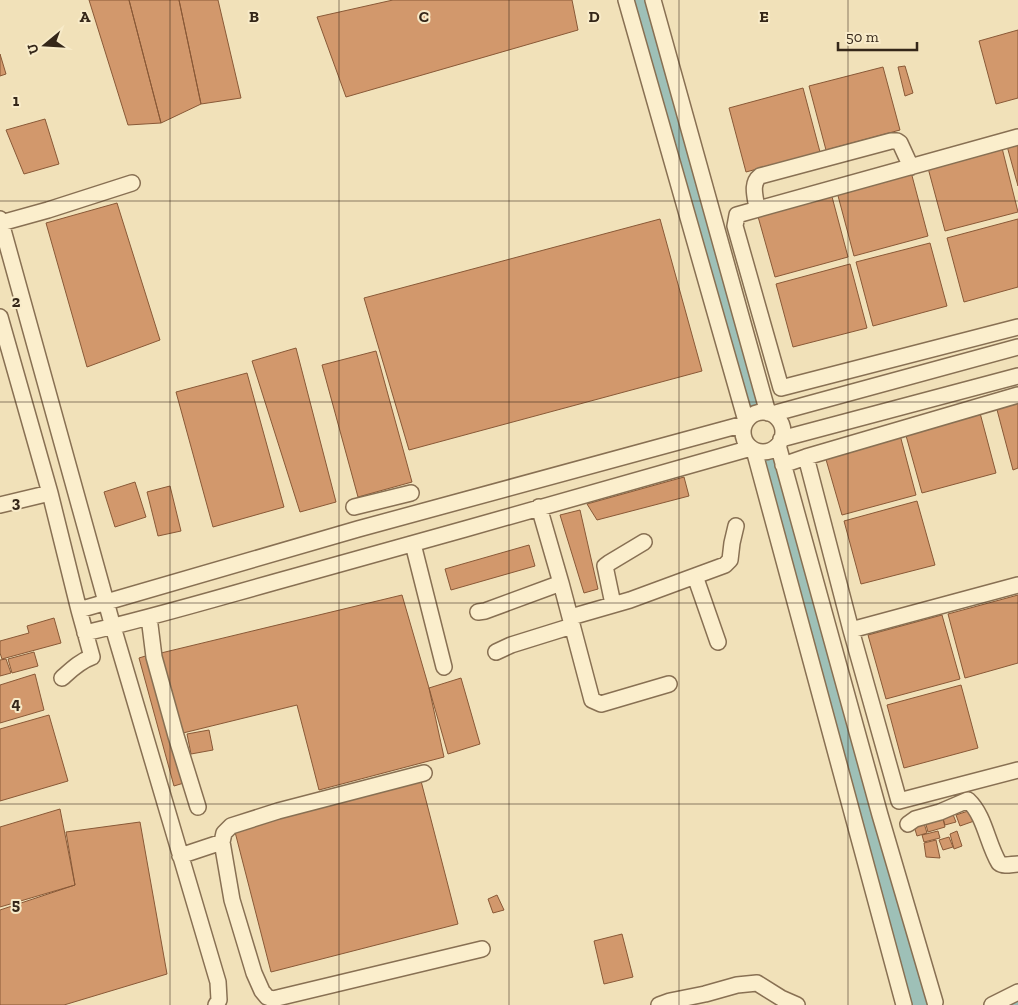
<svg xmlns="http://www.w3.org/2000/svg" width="1018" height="1005" font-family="'Zilla Slab',serif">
<rect width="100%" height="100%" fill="#f1e1b9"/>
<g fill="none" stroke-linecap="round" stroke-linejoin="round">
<path stroke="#9ec0b7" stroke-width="19" d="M642,0l114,403
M767,457l138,497 16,51
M1016,1005l2,-1"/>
</g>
<path fill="#d2986c" stroke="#895937" d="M89,0h40l32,123 -33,2z
M129,0h50l22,104 -40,19z
M179,0h39l23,98 -40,6z
M393,0h179l6,30 -232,67 -29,-80z
M1018,30v68l-22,6 -17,-63z
M0,54l6,20 -6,2z
M905,66l8,27 -8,3 -7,-29z
M883,67l17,63 -74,20 -17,-64z
M803,88l17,64 -74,20 -17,-64z
M45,119l14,45 -35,10 -18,-44z
M1018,143v43l-11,-40z
M1002,148l16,64 -73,19 -17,-63z
M911,172l17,64 -74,20 -17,-64z
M831,193l17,64 -73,20 -18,-64z
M117,203l43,137 -73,27 -41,-144z
M660,219l42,152 -293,79 -45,-152z
M1018,219v68l-54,15 -17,-64z
M930,243l17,63 -74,20 -17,-64z
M850,264l17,64 -74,19 -17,-63z
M296,348l40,154 -36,10 -48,-151z
M376,351l36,131 -54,15 -36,-132z
M247,373l37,134 -71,20 -37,-135z
M1018,400v68l-5,2 -17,-64z
M980,413l16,60 -74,20 -17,-61z
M900,435l16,60 -74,20 -17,-59z
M684,477l5,19 -92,24 -10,-16z
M135,482l11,35 -31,10 -11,-35z
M170,486l11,45 -23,5 -11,-44z
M917,501l18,64 -74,19 -17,-63z
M580,510l18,79 -14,4 -24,-78z
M529,545l6,21 -84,24 -6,-21z
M402,595l27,93 15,69 -125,33 -22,-85 -114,28 -22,-80z
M1018,595v68l-53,15 -17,-64z
M942,615l18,64 -74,20 -18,-64z
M54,618l7,25 -59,16 -2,-6v-12l29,-8 -2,-7z
M34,652l4,14 -26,7 -4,-14z
M152,654l35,128 -13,4 -35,-128z
M6,659l5,14 -11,3v-16z
M35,674l9,36 -44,13v-38z
M461,678l19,66 -32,10 -19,-66z
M961,685l17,63 -74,20 -17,-63z
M49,715l19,66 -68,20v-72z
M209,730l4,20 -22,4 -4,-20z
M421,781l37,143 -187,48 -37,-144z
M60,809l15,76 -75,22v-80z
M974,809l3,11 -17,6 -4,-11z
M952,812l4,10 -11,3 -3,-10z
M942,815l3,12 -17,5 -3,-11z
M140,822l27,152 -103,31h-64v-95l75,-25 -9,-53z
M924,823l3,10 -10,3 -3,-10z
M938,831l2,7 -16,4 -2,-7z
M957,831l5,15 -8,3 -4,-15z
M949,837l4,10 -10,3 -4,-10z
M936,840l4,18 -14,-1 -2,-14z
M497,895l7,15 -11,3 -5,-14z
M622,934l11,43 -29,7 -10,-43z"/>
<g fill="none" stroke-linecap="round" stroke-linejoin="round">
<defs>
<path id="minor" d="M626,0l120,421
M653,0l115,413
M1018,137l-274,76 -7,2 -2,11 46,162 237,-61
M757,209c-1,-11 -7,-25 3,-33l131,-35h6l3,2 11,24
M0,219l113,408 105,355 1,18 -3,5
M1,223l47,-13 84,-27
M0,317l50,176 29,117 13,47c-12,4 -21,13 -30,21
M743 432a20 20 0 1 1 40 0a20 20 0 1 1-40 0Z
M772,414l246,-67
M781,439l237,-63
M778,445l102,370 55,187
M754,450l150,555
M806,457l212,-62
M783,465l23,-8 45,173 48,171 119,-31
M0,505l50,-12
M354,507l57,-14
M539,507l22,76 31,117 9,4 68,-20
M413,544l31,123
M695,576l23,66
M613,604l-8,-38 4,-3 35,-21
M79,610l279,-81 386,-105
M478,612l7,-1 76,-28
M149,617l5,40 22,79 22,71
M571,617l59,-17 95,-35 5,-5 2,-17 4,-17
M851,630l167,-45
M85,633c70,-16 139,-37 208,-56 153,-42 305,-86 458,-129
M496,652l15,-7 61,-19
M908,824l7,-5 25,-7 28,-12c17,16 19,43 31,63 5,4 13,1 19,1
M222,842l2,-9 7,-7 47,-15 146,-38
M180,856l42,-14 10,58 22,73 8,18 5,6 6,2 209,-50
M659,1005l11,-4 35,-7 32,-9 20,-2 24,15 16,7
M992,1005l26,-13"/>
</defs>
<use href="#minor" stroke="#887053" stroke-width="18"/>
<use href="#minor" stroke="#fbeecc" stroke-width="15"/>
</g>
<path fill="none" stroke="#352719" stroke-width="1" stroke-opacity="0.55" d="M170,0v1005M339,0v1005M509,0v1005M679,0v1005M848,0v1005M0,201h1018M0,402h1018M0,603h1018M0,804h1018"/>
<g font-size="16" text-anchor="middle" font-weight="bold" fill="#352719" stroke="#f8ebc9" stroke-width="4" stroke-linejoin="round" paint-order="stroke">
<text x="85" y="22">A</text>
<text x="254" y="22">B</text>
<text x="424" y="22">C</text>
<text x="594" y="22">D</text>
<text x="764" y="22">E</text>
<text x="16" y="106">1</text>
<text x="16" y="307">2</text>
<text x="16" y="508">3</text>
<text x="16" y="709">4</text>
<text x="16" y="910">5</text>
</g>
<g transform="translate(45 45) rotate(252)" stroke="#f8ebc9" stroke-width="4" paint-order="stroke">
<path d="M0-4L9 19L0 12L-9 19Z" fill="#352719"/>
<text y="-8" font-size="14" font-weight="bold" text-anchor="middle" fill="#352719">U</text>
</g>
<path d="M838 42v8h79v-8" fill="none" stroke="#352719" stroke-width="2.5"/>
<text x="846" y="42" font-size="15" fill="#352719" stroke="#f8ebc9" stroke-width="4" paint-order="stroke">50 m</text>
</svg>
